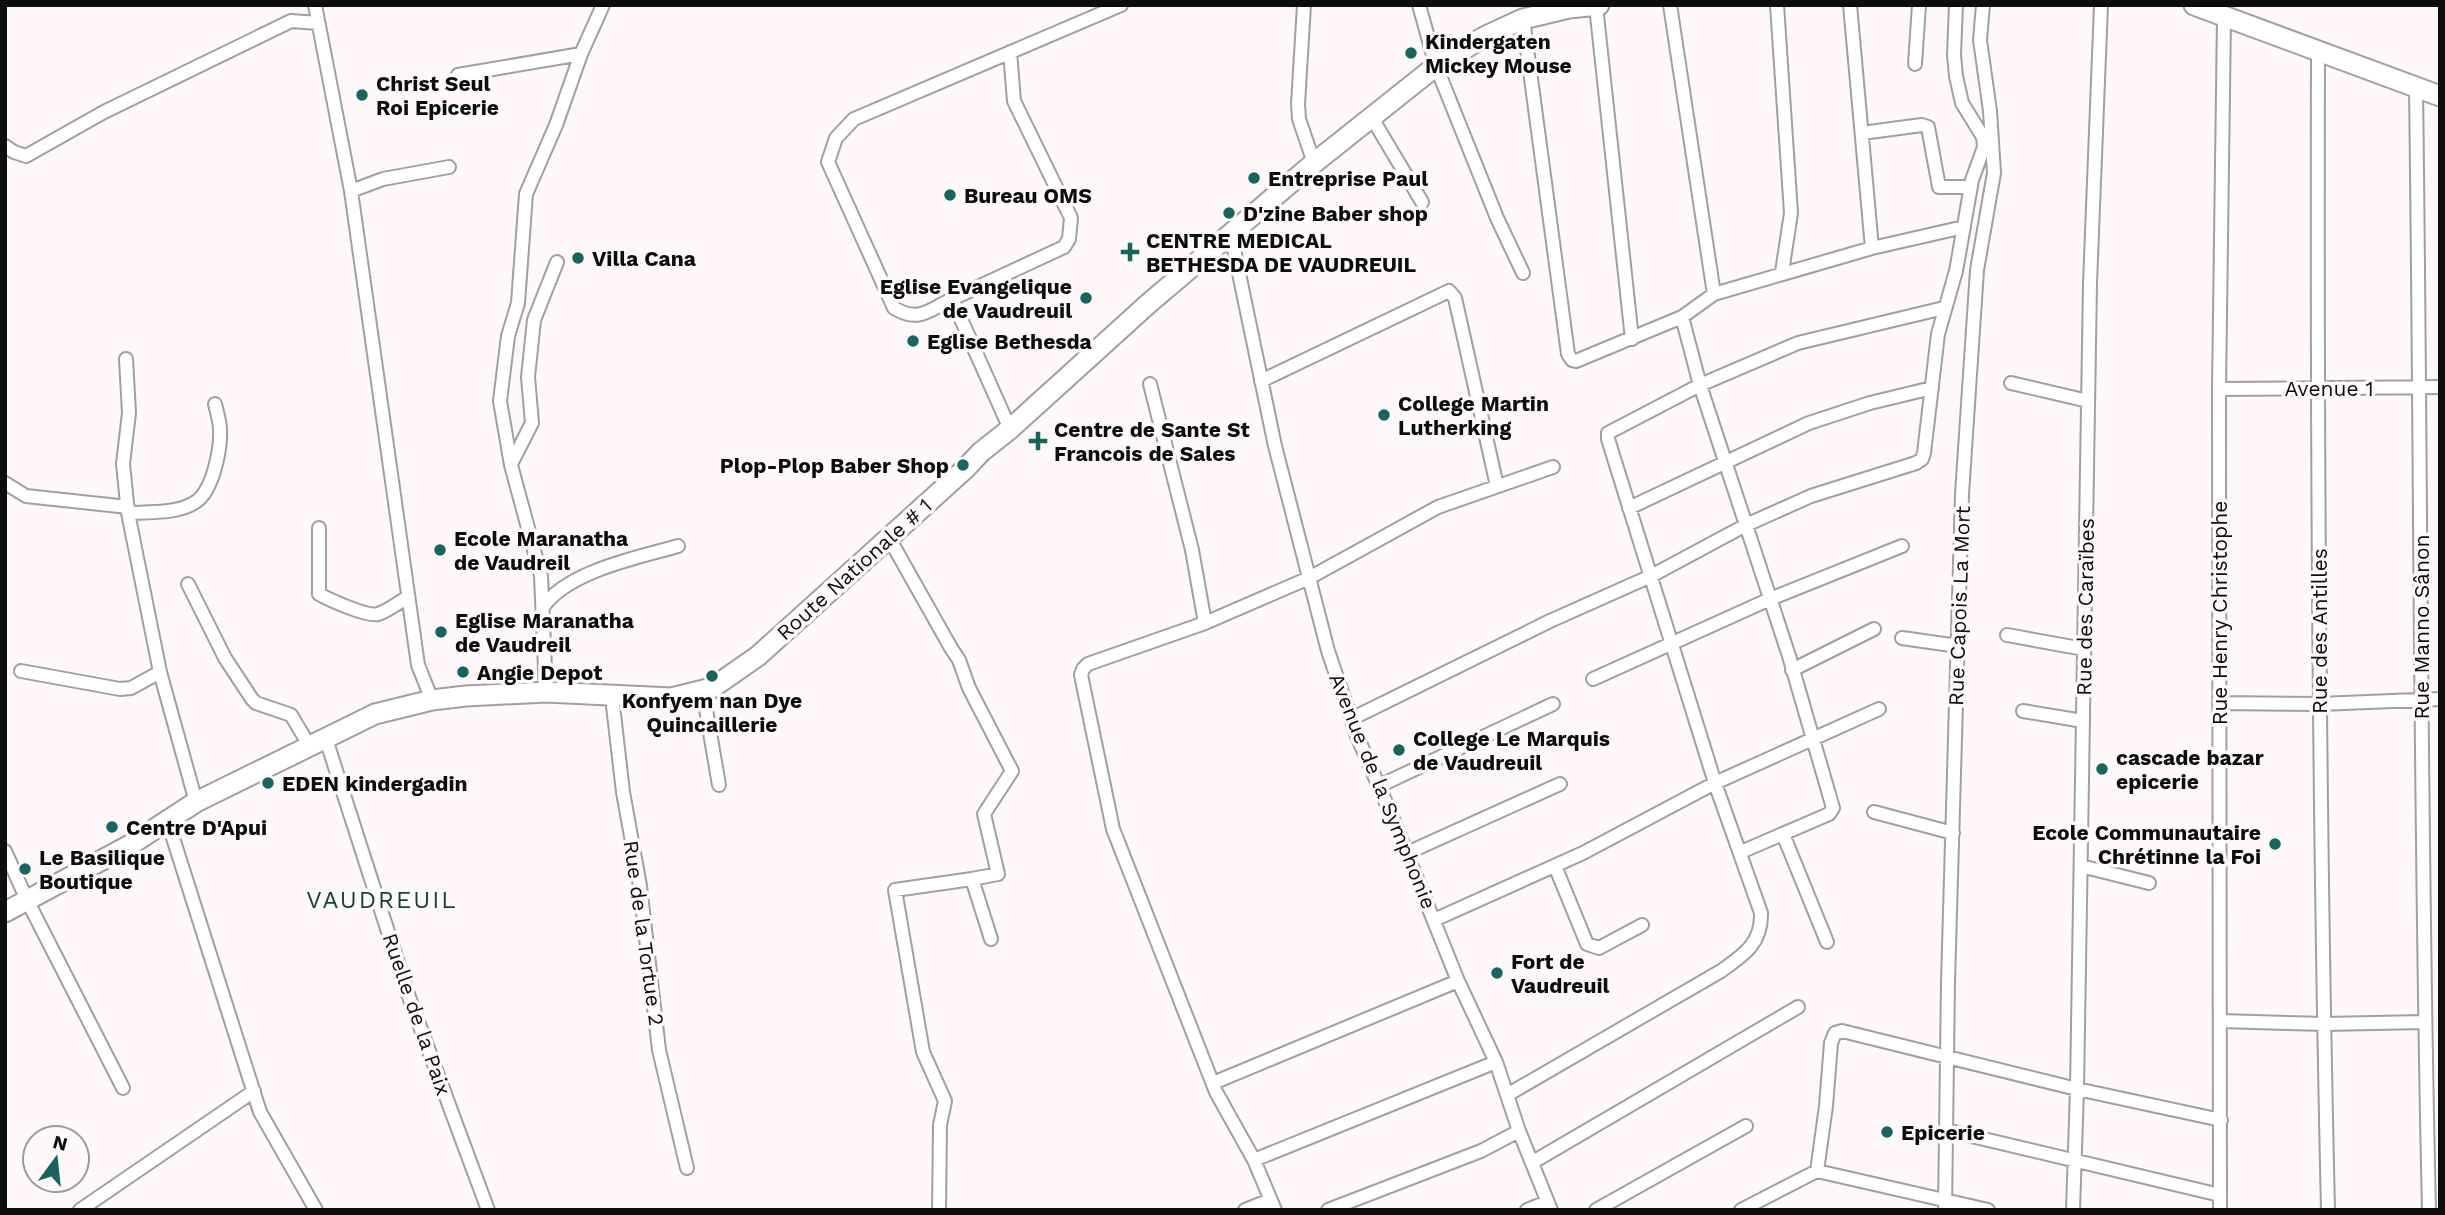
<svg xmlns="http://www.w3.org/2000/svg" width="2445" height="1215" font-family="'Work Sans',sans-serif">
<rect width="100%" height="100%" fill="#fdf9f8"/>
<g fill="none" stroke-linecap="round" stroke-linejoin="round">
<defs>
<path id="minor" d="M315,5l36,186 67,474 14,35
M1304,5l-6,99 1,15 15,44
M1419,5l17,61 61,152 26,55
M1670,5l44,289
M1777,5l14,208 -9,59
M1850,5l22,243
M1596,6l36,333
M1523,19l45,335 4,6 4,1 106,-44 32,-23 158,-46 92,-21
M2318,52c-1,386 1,772 10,1158
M1915,64l4,-59
M458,75l123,-21
M2416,87c5,374 4,749 13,1123
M1372,118l50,84
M1862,133l60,-8 6,2 11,60h32
M5,146l9,6 12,4 78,-44 187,-91 27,2
M351,191l32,-12 66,-12
M1231,235l44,211 53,205 29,85 33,76 68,169 38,81 23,69 32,79
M952,299l112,-52 5,-8 2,-21 -57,-117 -4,-49
M1682,317l18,68 89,271 44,152 -4,6 -88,38
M126,359l3,54 -6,51 5,49 32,159 36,130
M1261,381l188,-90 6,7 42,188
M2011,383l77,18
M1150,384l42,166 13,73
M2219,389l221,-2
M1010,429l-58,-130c-23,11 -33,24 -58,9l-66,-146 8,-24 18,-19 267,-114
M511,464l21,-41 -4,-46 6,-57 23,-58
M5,483l21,13 102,11
M1629,508l180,-85 61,-20 62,-15
M128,513c21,-1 51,1 69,-12 16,-12 24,-52 23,-71 0,-8 -3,-18 -5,-26
M319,528v66c11,6 48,23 59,20 10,-3 21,-12 30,-17
M889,538l62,110 8,12 10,28 43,83 -28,43 14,60 -26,5 19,60
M188,584l37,74 27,41 4,4 35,12 18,30
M543,607c25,-36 94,-49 135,-61
M2007,635l77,14
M1902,638l56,8
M1792,670l82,-41
M21,671l99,18 11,-1 29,-16
M1593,679l177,-80 132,-53
M546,692l-5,-116 -30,-111 -11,-64 8,-65 10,-33 8,-109 30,-69 25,-71 22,-49
M703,692l16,93
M612,697l11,95 17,94 19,164 28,118
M2219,703l101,1 120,-5
M2023,711l60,10
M1351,719l199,-98 101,-45 95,-51 65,-29 105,-33 6,-4 2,-6 14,-119 18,-63 16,-91 12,-33 -1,-10 -21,-34 -6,-27 -2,-21 2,-50
M325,736l84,261 79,213
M1379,786l174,-82
M1874,812l79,21
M167,819l93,293 56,98
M1783,834l44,108
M5,851l22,49 96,188
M1407,853l153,-69
M1555,866l32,78 12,4 43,-23
M2081,866l68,17
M1434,920l149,-67 132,-70 164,-74
M2220,1021l104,3 100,-2
M1213,1083l245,-102
M1507,1095l214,-124c23,-16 41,-28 40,-58l-46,-130 -107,-344v-6l92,-48 98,-42 146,-35
M1946,1130l274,65
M1254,1160l242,-98
M1533,1162l265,-155
M1817,1171l9,-65 5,-63 4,-10 7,-2 235,58 144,31
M80,1210l174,-119
M939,1210l1,-85 5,-24 -22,-49 -28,-162 77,-11
M1245,1210l25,-10
M1275,1210l-21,-50 -38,-68 -103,-263 -32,-154 2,-6 5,-5 117,-41 104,-45 129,-71 115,-40
M1328,1210l153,-59 38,-20
M1527,1210l20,-8
M1596,1210l150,-84
M1741,1210l76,-39 171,39
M1945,1210l3,-228 14,-488 15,-224 17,-97 -4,-62 -10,-71 3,-35
M2073,1210l4,-121 13,-806 11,-278
M2220,1210l-1,-821 5,-372"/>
<path id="primary" d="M2194,5l246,91
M5,912l125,-67 66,-43 179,-88 57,-14 34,-4 80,-4 125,6 41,-10 46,-32 207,-187 16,-17 29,-23 138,-125 166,-141 122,-97 48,-29 39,-18 46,-11 30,-3"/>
</defs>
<use href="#minor" stroke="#a29f9e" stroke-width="16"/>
<use href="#primary" stroke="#a29f9e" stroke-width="23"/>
<use href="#minor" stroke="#fff" stroke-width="12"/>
<use href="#primary" stroke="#fff" stroke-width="19"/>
</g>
<g fill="#19655e" stroke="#fdf9f8" stroke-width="2.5">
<circle cx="1411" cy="53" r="7"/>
<circle cx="362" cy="95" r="7"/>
<circle cx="1254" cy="178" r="7"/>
<circle cx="950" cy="195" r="7"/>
<circle cx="1229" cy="213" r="7"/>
<path d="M1126.5 241.5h7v7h7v7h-7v7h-7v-7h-7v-7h7z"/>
<circle cx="578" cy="258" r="7"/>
<circle cx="1086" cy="298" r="7"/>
<circle cx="913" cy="341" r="7"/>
<circle cx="1384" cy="415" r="7"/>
<path d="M1034.5 430.5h7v7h7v7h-7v7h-7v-7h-7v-7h7z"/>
<circle cx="963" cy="465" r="7"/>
<circle cx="440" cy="550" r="7"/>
<circle cx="441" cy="632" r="7"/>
<circle cx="463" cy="672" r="7"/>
<circle cx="712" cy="676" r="7"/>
<circle cx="1399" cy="750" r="7"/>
<circle cx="2102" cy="769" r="7"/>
<circle cx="268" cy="783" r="7"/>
<circle cx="112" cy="827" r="7"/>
<circle cx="2275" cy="844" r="7"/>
<circle cx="25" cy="869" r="7"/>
<circle cx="1497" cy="973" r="7"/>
<circle cx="1887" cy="1132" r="7"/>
</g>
<g text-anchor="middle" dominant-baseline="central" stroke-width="7" stroke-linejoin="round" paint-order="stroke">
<g font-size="21" font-weight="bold" fill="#0e0d0d" stroke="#fdf9f8" text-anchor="start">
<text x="1425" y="41">Kindergaten<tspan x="1425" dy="24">Mickey Mouse</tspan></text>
<text x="376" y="83">Christ Seul<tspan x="376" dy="24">Roi Epicerie</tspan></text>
<text x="1268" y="178">Entreprise Paul</text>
<text x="964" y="195">Bureau OMS</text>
<text x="1243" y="213">D'zine Baber shop</text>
<text x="1146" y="240">CENTRE MEDICAL<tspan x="1146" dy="24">BETHESDA DE VAUDREUIL</tspan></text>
<text x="592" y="258">Villa Cana</text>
<text x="1072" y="286" text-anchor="end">Eglise Evangelique<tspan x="1072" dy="24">de Vaudreuil</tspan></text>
<text x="927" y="341">Eglise Bethesda</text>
<text x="1398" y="403">College Martin<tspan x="1398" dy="24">Lutherking</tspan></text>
<text x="1054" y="429">Centre de Sante St<tspan x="1054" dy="24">Francois de Sales</tspan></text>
<text x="949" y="465" text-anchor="end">Plop-Plop Baber Shop</text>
<text x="454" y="538">Ecole Maranatha<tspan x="454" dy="24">de Vaudreil</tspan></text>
<text x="455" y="620">Eglise Maranatha<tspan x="455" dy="24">de Vaudreil</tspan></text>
<text x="477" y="672">Angie Depot</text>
<text x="712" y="700" text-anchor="middle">Konfyem nan Dye<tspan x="712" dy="24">Quincaillerie</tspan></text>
<text x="1413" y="738">College Le Marquis<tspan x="1413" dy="24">de Vaudreuil</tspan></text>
<text x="2116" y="757">cascade bazar<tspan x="2116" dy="24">epicerie</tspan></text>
<text x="282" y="783">EDEN kindergadin</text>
<text x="126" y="827">Centre D'Apui</text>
<text x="2261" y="832" text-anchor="end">Ecole Communautaire<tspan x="2261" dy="24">Chrétinne la Foi</tspan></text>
<text x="39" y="857">Le Basilique<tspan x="39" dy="24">Boutique</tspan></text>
<text x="1511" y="961">Fort de<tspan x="1511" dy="24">Vaudreuil</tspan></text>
<text x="1901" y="1132">Epicerie</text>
</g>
<g font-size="21" fill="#0e0d0d" stroke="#fdf9f8">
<text x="2329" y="388">Avenue 1</text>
<text transform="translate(854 569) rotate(-42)">Route Nationale # 1</text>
<text transform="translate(1959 606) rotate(-88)">Rue Capois La Mort</text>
<text transform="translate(2085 607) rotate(-89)">Rue des Caraïbes</text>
<text transform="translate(2219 613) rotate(-90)">Rue Henry Christophe</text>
<text transform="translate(2421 627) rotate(-90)">Rue Manno Sânon</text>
<text transform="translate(2319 631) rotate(-90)">Rue des Antilles</text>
<text transform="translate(1383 791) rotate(68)">Avenue de la Symphonie</text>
<text transform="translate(644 933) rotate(82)">Rue de la Tortue 2</text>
<text transform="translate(417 1014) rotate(71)">Ruelle de la Paix</text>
</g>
<g font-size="24" letter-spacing="2" fill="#1a3c38" stroke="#fdf9f8">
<text x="382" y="900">VAUDREUIL</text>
</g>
</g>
<rect width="2445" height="1215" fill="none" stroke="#0e0d0d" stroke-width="14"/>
<g transform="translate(56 1159) rotate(15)"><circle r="33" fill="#fdf9f8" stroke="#9d9b9a" stroke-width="2"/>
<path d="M0-5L12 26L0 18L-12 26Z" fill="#19655e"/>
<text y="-10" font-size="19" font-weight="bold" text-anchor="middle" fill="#0e0d0d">N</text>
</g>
</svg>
